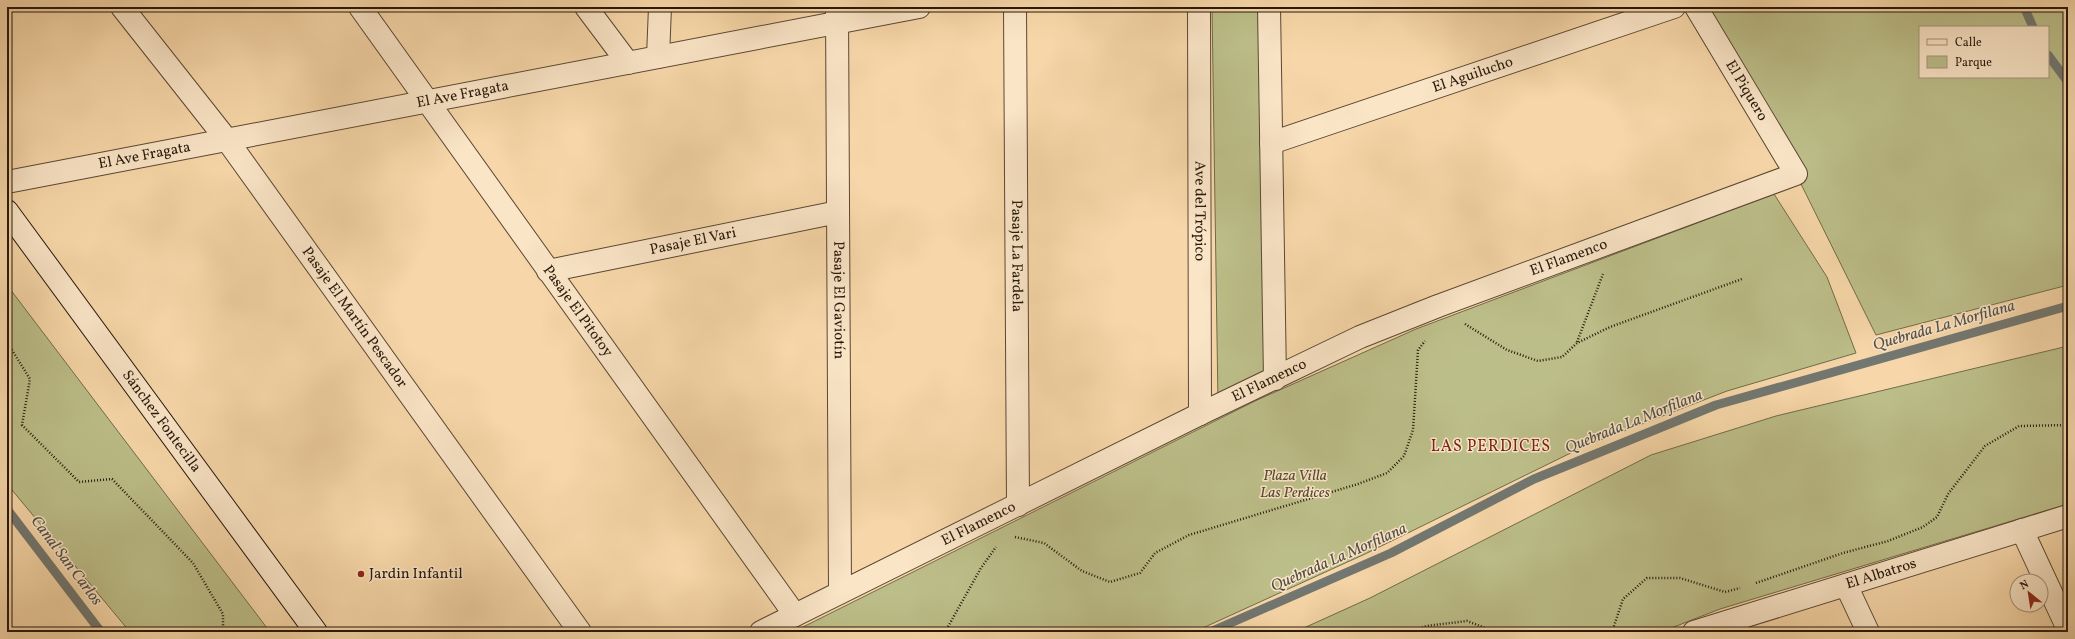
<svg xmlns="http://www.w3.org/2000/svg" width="2075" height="639" font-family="Vollkorn,serif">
<rect width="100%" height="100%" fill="#f7d7a9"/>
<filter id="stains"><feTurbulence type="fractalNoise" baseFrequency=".005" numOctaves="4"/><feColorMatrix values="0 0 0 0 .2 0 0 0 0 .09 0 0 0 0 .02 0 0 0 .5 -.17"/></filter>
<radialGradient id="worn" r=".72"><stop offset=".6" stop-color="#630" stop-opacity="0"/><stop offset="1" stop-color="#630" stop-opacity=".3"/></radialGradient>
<path fill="#bcbe89" stroke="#726b4a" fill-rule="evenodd" d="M1212,7h50l5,370 -49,26z
M1701,7h367v278l-192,50 -80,-161zM1920,27h128v50h-128z
M1774,194l53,83 29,76 -129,38 -142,55 -220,108 -171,78h-401l462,-231 161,-72z
M7,285l263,347h-140l-123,-148z
M2068,346v158l-348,105 -59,23h-366l75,-34 281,-143 125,-39z"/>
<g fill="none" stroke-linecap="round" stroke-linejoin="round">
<path stroke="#727771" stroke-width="9" d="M2024,7l9,20
M2048,55l20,27
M7,509l94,123
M1210,632l181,-79 143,-74 182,-74 352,-99"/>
<defs>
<g id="street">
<path id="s1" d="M122,7l105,133 353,492"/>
<path id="s2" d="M360,7l435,608"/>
<path d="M586,7l42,56"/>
<path id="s3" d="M1015,7l3,498"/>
<path id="s4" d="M1199,7l1,407"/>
<path d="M1269,7l6,372"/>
<path id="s5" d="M837,9l3,583"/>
<path d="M658,57l2,-50"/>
<path id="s6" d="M1271,143l403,-136"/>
<path id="s7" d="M7,182l912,-175"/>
<path id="s8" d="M548,271l290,-59"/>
<path d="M2022,530l46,99"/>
<path d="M1846,585l22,47"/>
<path id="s9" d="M761,632l439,-218 160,-77 78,-31 358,-132 -100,-167"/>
<path id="s10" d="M1694,632l374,-116"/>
</g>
<g id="secondary">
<path id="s11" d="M7,211l309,421"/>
</g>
</defs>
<use href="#street" stroke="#5b4833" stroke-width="24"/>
<use href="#secondary" stroke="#27180c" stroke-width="24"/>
<path stroke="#27180c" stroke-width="2.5" stroke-dasharray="1 2" stroke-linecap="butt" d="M1465,324l42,26 31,11 24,-4 15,-14 33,-16 132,-48
M7,342l23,37 -8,46 57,57 33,-3 81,84 30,51v18
M1577,342l26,-68
M1015,537l29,6 38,28 28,11 30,-9 15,-20 34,-18 169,-51 29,-11 17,-17 9,-26 5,-80 7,-9
M1756,583l87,-30 45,-12 35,-14 14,-10 11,-23 37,-48 34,-20 49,-1
M945,632l36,-64 15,-21
M1411,632l15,-6 41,-5 29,11
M1612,632l11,-33 24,-21h33l45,14 15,-4"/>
<use href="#street" stroke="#fae5c7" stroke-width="22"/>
<use href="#secondary" stroke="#fae5c7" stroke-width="22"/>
</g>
<circle fill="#8f2418" stroke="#fae5c7" stroke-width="1.5" cx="361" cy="574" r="4"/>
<g text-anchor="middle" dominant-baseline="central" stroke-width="3" stroke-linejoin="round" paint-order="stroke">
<g font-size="15" fill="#27180c" stroke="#fae5c7">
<text stroke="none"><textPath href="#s6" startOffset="213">El Aguilucho</textPath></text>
<text transform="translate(1746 91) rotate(59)">El Piquero</text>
<text stroke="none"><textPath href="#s7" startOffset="464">El Ave Fragata</textPath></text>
<text stroke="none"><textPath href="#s7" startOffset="140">El Ave Fragata</textPath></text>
<text stroke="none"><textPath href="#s4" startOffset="204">Ave del Trópico</textPath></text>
<text stroke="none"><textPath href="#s8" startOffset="148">Pasaje El Vari</textPath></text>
<text stroke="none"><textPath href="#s3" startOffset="249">Pasaje La Fardela</textPath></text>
<text stroke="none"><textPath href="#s9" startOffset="891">El Flamenco</textPath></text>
<text stroke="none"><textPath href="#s5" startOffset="291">Pasaje El Gaviotín</textPath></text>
<text stroke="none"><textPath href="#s2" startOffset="374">Pasaje El Pitotoy</textPath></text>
<text stroke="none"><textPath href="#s1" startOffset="388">Pasaje El Martín Pescador</textPath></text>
<text stroke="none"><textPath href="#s9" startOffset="567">El Flamenco</textPath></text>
<text stroke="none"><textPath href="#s11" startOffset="261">Sánchez Fontecilla</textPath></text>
<text stroke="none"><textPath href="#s9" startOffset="243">El Flamenco</textPath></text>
<text stroke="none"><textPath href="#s10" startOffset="196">El Albatros</textPath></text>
</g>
<g font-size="15" font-style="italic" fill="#544a32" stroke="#fae5c7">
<text x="1295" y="476">Plaza Villa<tspan x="1295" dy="17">Las Perdices</tspan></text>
</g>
<g font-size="15" fill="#27180c" stroke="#fae5c7" text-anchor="start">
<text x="369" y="574">Jardin Infantil</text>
</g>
<g font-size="16" font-style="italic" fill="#534f47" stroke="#fae5c7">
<text transform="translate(1944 326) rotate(-16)">Quebrada La Morfilana</text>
<text transform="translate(1634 422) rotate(-22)">Quebrada La Morfilana</text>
<text transform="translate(1339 558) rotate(-24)">Quebrada La Morfilana</text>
<text transform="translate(66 561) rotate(53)">Canal San Carlos</text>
</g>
<g font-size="16" letter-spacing="1" fill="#7a1f14" stroke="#fae5c7">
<text x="1491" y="447">LAS PERDICES</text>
</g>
</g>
<rect width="2075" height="639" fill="none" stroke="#f7d7a9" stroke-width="24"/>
<rect x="8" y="8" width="2059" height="623" fill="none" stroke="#27180c" stroke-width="2"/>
<rect x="12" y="12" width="2051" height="615" fill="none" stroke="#27180c"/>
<rect x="1919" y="26" width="130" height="52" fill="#fae5c7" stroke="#a6937c"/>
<rect x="1927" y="39" width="20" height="6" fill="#fae5c7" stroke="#a6937c"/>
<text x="1955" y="46" font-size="12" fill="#27180c">Calle</text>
<rect x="1927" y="56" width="20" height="12" fill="#bcbe89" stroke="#a6937c"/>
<text x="1955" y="66" font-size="12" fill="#27180c">Parque</text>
<g transform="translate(2029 593) rotate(330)"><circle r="19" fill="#fae5c7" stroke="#a6937c"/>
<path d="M0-3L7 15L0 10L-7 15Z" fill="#8f2418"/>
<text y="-6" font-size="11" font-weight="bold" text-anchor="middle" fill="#27180c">N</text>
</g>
<rect width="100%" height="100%" filter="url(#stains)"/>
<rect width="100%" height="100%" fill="url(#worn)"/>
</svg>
